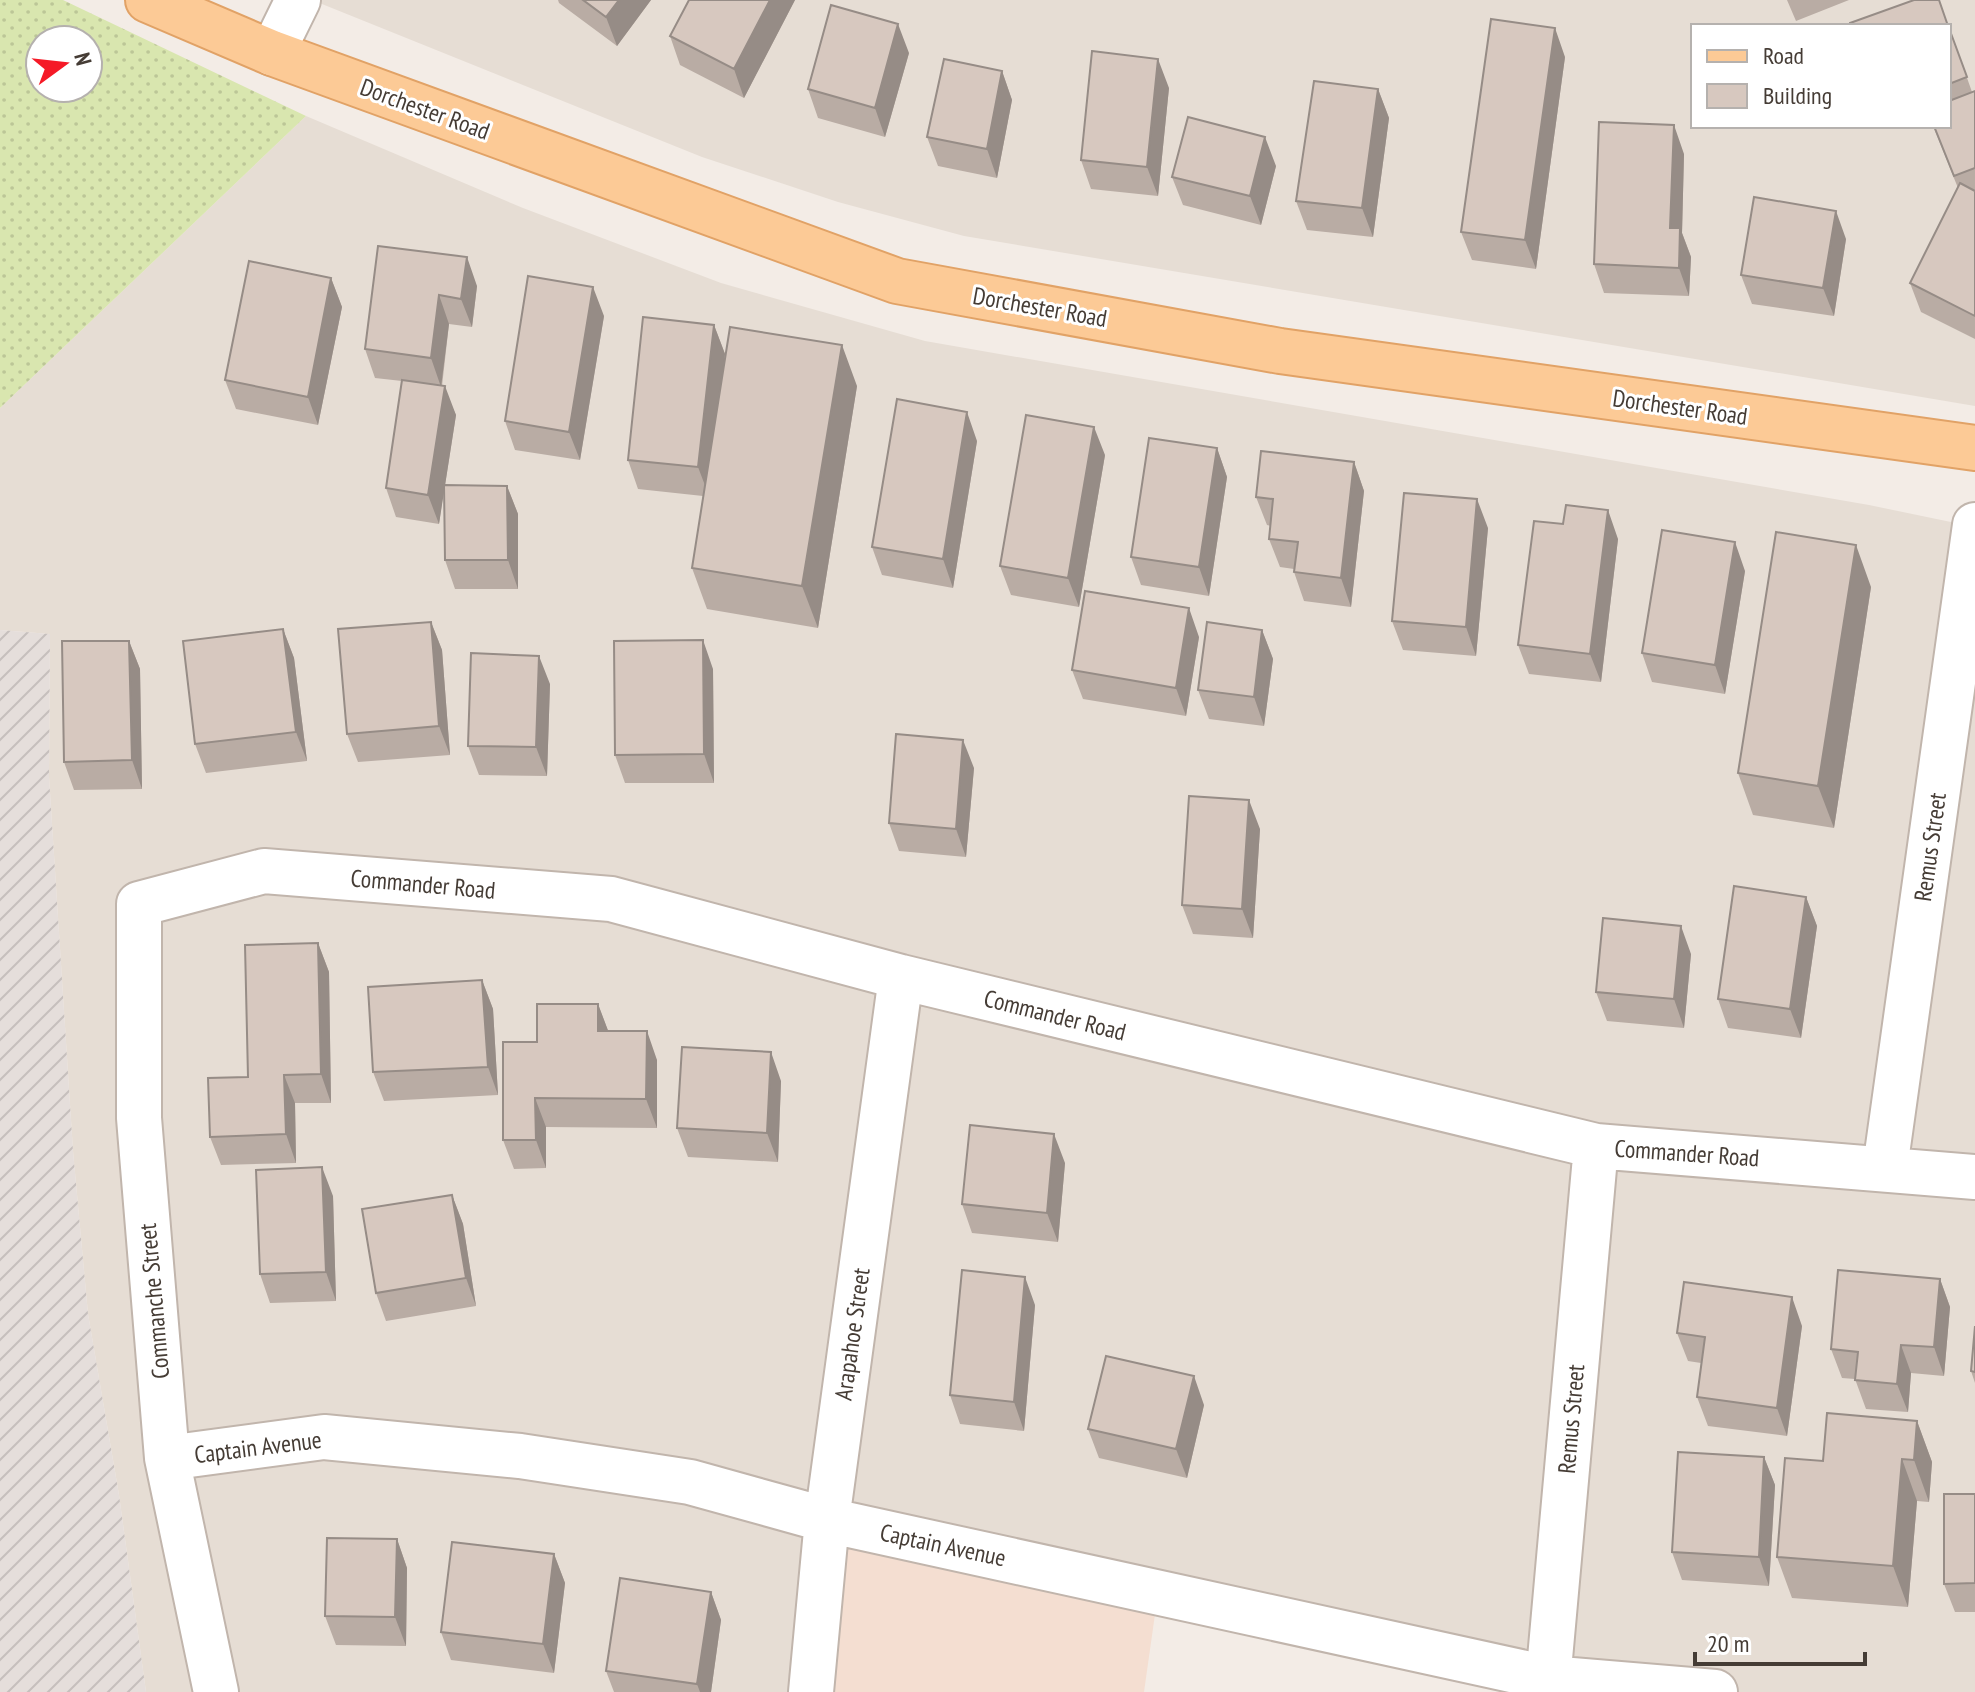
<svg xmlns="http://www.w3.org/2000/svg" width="1975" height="1692" font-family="'PT Sans Narrow',sans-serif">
<defs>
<pattern id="industrial-furrows" width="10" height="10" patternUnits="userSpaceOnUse" patternTransform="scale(2)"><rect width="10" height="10" fill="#e5dedb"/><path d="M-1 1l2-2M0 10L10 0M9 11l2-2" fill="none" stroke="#c6bfbd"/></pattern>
<pattern id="grass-dots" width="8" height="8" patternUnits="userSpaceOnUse" patternTransform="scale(2)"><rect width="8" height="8" fill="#d9e6af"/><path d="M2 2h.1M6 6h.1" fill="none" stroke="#bcc697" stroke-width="1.8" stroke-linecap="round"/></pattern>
</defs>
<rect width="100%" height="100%" fill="#f3ece6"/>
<path fill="#e6ddd4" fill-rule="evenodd" d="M312,0h1663v406l-1011,-170 -126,-34 -136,-45zM1693,26h256v100h-256z
M306,116l217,92 198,75 204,58 944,164 106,22v1165h-259l-888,-172 -17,172h-665l-27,-197 -31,-181 -15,-163 -24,-374 1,-143 -50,-4v-222z"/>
<path fill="#f4ded1" d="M827,1520l331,73 -14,99h-333z"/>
<path fill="url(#industrial-furrows)" d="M0,630l50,4 -1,143 24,374 15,163 31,181 27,197h-146z"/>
<path fill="url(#grass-dots)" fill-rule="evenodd" d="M0,0h63l243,116 -306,292zM40,40h48v48h-48z"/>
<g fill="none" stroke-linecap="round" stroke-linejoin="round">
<defs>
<path id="minor" d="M272,53l26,-53
M1885,1168l90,-643
M167,1458l157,-21 196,19 170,26 137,38 721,158 167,14
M216,1692l-49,-234 -28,-340v-214l125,-33 347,28 290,78 695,169 379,31
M811,1692l16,-172 74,-543
M1547,1692l49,-546"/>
<path id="major" d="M148,0l124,53 625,228 383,70 695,97"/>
</defs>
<use href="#minor" stroke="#c1b5ac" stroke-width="48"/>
<use href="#major" stroke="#e1a266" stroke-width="48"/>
<use href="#minor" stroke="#fff" stroke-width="44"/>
<use href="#major" stroke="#fcca96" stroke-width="44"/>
</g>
<path fill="#b9aca4" d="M558,0h93l-34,46 -58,-43z
M689,0h106l-51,98 -64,-33 -10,-29z
M1787,0h62l-53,21z
M1949,27l23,65 3,-1v248l-54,-27 -11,-29 48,-95 -25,-62h16z
M909,53l-24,84 -67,-19 -10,-29z
M1565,57l-29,212 -64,-9 -11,-28z
M1002,71l10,29 -15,78 -59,-12 -11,-29z
M1169,88l-11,108 -67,-7 -10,-29z
M1378,89l11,29 -16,119 -66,-7 -11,-29z
M1684,154l-2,79 9,24 -2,39 -85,-3 -10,-29z
M1276,166l-15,59 -78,-20 -11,-28z
M1846,239l-12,77 -82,-12 -11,-29z
M378,246l99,40 -5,41 -23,-3 -7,62 14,29 -11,70 62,1 11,28v75h-63l-10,-29 -1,-71 -5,35 -43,-7 -10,-29 16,-107 -27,-3 -10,-29z
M331,278l11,29 -24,118 -82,-16 -11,-29z
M604,316l-24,144 -65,-10 -10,-29z
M714,325l11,29 -3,22 135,10 -39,242 -111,-19 -15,-41 11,-72 -65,-7 -10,-29z
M977,441l-24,147 -71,-13 -10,-28z
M1217,448l10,29 -18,119 -68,-11 -10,-28z
M1105,455l-26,152 -68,-12 -11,-29z
M1354,462l10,29 -13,116 -47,-6 -10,-29v-3l-14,-2 -11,-28 2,-13 -4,-1 -11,-28z
M1563,524l55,15 -17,143 -72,-8 -11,-29z
M1488,528l-12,128 -73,-6 -11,-29z
M1745,571l-20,123 -73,-12 -10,-29z
M1871,587l-37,241 -81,-13 -15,-42z
M431,622l11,28 8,105 -92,7 -11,-28z
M283,629l11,29 13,103 -101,12 -11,-29z
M1262,630l11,29 -9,67 -55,-7 -11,-29z
M1199,637l-13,79 -103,-17 -11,-29z
M129,641l11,28 2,120 -68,1 -10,-28z
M713,669l1,114h-89l-10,-28z
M550,684l-3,92 -68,-1 -11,-29z
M974,768l-8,89 -67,-6 -10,-28z
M1260,829l-7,109 -60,-4 -11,-29z
M1806,897l11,29 -16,112 -73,-10 -10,-29z
M318,943l11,29 2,131h-36l1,60 -75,2 -11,-28 38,-60z
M1691,954l-7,74 -77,-7 -11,-29z
M482,980l11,29 5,86 -114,6 -11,-29z
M598,1004l10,27 49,29v68l-111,-1v41l-32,1 -11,-29 34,-98z
M781,1081l-3,81 -90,-5 -11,-29z
M1065,1163l-7,79 -86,-9 -10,-29z
M452,1195l11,29 13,82 -90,15 -10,-28z
M333,1196l3,105 -66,2 -10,-29z
M1940,1279l10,28 -6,69 -33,-3 -3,39 -42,-3 -11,-30 -13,-1 -11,-29z
M1035,1305l-11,126 -64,-7 -10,-29z
M1802,1326l-15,110 -79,-10 -11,-29 4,-34 -13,-2 -11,-28z
M1975,1326v57l-4,-12z
M1204,1405l-17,73 -88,-20 -11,-29z
M1917,1421l15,41 -3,40 -12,-1 -9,106 -116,-9 -15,-41 46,-96z
M1764,1457l11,28 -6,101 -87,-6 -10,-28z
M1975,1494v118h-20l-11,-28z
M397,1539l10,29 -1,78 -70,-1 -11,-29z
M554,1554l11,29 -11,90 -103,-13 -10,-28z
M711,1592l10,28 -10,72h-97l-8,-21z"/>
<path fill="#968c86" d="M619,0h32l-34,46 -11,-29z
M770,0h25l-51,98 -10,-29z
M898,24l11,29 -24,84 -10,-29z
M1555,28l10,29 -29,212 -11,-29z
M1158,59l11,29 -11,108 -11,-29z
M1002,71l10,29 -15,78 -10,-29z
M1378,89l11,29 -16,119 -11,-29z
M1674,125l10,29 -2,79 9,24 -2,39 -10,-28 -9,-40z
M1265,137l11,29 -15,59 -11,-29z
M1836,211l10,28 -12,77 -11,-28z
M467,257l10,29 -5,41 -11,-28z
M331,278l11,29 -24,118 -10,-28z
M593,287l11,29 -24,144 -11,-28z
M439,295l10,29 -8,63 -10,-29z
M714,325l11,29 -16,142 -11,-29z
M842,345l15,41 -39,242 -16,-42z
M445,386l11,29 -17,109 -11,-29z
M967,412l10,29 -24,147 -10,-29z
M1094,427l11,28 -26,152 -11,-29z
M1217,448l10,29 -18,119 -10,-29z
M1354,462l10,29 -13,116 -10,-29z
M507,486l11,28v75l-10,-29z
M1477,499l11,29 -12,128 -10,-29z
M1608,510l10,29 -17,143 -11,-28z
M1735,542l10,29 -20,123 -10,-29z
M1856,545l15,42 -37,241 -16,-42z
M1189,608l10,29 -13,79 -10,-28z
M431,622l11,28 8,105 -11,-29z
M283,629l11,29 13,103 -11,-29z
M1262,630l11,29 -9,67 -10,-29z
M703,640l10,29 1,114 -10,-29z
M129,641l11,28 2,120 -10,-29z
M539,656l11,28 -3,92 -11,-29z
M963,740l11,28 -8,89 -10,-28z
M1249,800l11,29 -7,109 -11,-29z
M1806,897l11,29 -16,112 -11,-29z
M1681,926l10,28 -7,74 -10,-29z
M318,943l11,29 2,131 -10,-29z
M482,980l11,29 5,86 -10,-28z
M598,1004l11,29 -11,-2z
M647,1031l10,29v68l-11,-29z
M771,1052l10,29 -3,81 -11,-29z
M284,1075l11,28 1,60 -10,-29z
M535,1098l11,29v41l-10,-28z
M1054,1134l11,29 -7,79 -11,-29z
M322,1167l11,29 3,105 -10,-29z
M452,1195l11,29 13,82 -10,-28z
M1025,1277l10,28 -11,126 -10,-29z
M1940,1279l10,28 -6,69 -10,-29z
M1792,1297l10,29 -15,110 -10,-28z
M1901,1345l10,28 -3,39 -11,-28z
M1194,1376l10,29 -17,73 -11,-29z
M1917,1421l15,41 -3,40 -15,-42z
M1764,1457l11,28 -6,101 -10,-29z
M1902,1459l15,42 -9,106 -15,-41z
M397,1539l10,29 -1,78 -11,-29z
M554,1554l11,29 -11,90 -11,-29z
M711,1592l10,28 -10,72h-11l-3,-8z"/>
<path fill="#d7c8bf" stroke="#968c86" stroke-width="2" d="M583,0h36l-13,17z
M689,0h81l-36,69 -64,-33z
M1914,0h25l9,26h-98v-3z
M831,5l67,19 -23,84 -67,-19z
M1491,19l64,9 -30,212 -64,-8z
M1949,28l18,49 -18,7z
M1092,51l66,8 -11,108 -66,-7z
M944,59l58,12 -15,78 -60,-12z
M1314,81l64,8 -16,119 -66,-7z
M1975,91v77l-21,8 -20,-50h15v-25z
M1188,117l77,20 -15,59 -78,-19z
M1599,122l75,3 -4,103h10l-1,40 -85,-4z
M1960,183l15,8v125l-65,-33z
M1754,197l82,14 -13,77 -82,-13z
M378,246l89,11 -6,42 -22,-4 -8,63 -66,-9z
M249,261l82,17 -23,119 -83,-17z
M528,276l65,11 -24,145 -64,-11z
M643,317l71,8 -16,142 -70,-7z
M730,327l112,18 -40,241 -110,-18z
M402,380l43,6 -17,109 -42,-7z
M897,399l70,13 -24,147 -71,-12z
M1026,415l68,12 -26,151 -68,-12z
M1149,438l68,10 -18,119 -68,-10z
M1261,451l93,11 -13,116 -47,-6 4,-30 -29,-3 4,-40 -17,-2z
M444,485l63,1 1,74h-63z
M1404,493l73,6 -11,128 -74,-6z
M1566,505l42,5 -18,144 -72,-9 16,-124 29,3z
M1662,530l73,12 -20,123 -73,-12z
M1776,532l80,13 -38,241 -80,-13z
M1085,591l104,17 -13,80 -104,-18z
M431,622l8,104 -92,8 -9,-105z
M1207,622l55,8 -8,67 -56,-7z
M283,629l13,103 -101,12 -12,-103z
M703,640l1,114 -89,1 -1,-114z
M62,641h67l3,119 -68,2z
M471,653l68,3 -3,91 -68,-1z
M896,734l67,6 -7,89 -67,-6z
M1189,796l60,4 -7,109 -60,-4z
M1734,886l72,11 -16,112 -72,-10z
M1603,918l78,8 -7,73 -78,-7z
M318,943l3,131 -37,1 2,59 -76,3 -2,-59 40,-1 -3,-132z
M482,980l6,87 -115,5 -5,-85z
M537,1004h61v27h49l-1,68 -111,-1 1,42h-33v-98h34z
M682,1047l89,5 -4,81 -90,-5z
M970,1125l84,9 -7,79 -85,-9z
M322,1167l4,105 -66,2 -4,-104z
M452,1195l14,83 -90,15 -14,-84z
M962,1270l63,7 -11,125 -64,-7z
M1838,1270l102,9 -6,68 -33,-2 -4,39 -42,-4 3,-28 -27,-3z
M1684,1282l108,15 -15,111 -80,-11 8,-60 -28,-4z
M1975,1326v46l-4,-1z
M1106,1356l88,20 -18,73 -88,-20z
M1827,1413l90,8 -3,39 -12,-1 -9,107 -116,-9 8,-99 38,3z
M1678,1452l86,5 -5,100 -87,-5z
M1944,1494h31v89l-31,1z
M327,1538l70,1 -2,78 -70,-1z
M452,1542l102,12 -11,90 -102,-12z
M620,1578l91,14 -14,92 -91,-13z"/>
<g text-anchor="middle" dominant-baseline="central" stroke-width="6" stroke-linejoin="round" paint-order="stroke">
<g font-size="24" fill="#453c35" stroke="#fff">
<text transform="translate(425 109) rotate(20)">Dorchester Road</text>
<text transform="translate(1040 307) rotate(10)">Dorchester Road</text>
<text transform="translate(1680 407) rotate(8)">Dorchester Road</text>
<text transform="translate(1930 847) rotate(-82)">Remus Street</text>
<text transform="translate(423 884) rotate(5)">Commander Road</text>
<text transform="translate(1055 1015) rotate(14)">Commander Road</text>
<text transform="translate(1687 1153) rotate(4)">Commander Road</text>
<text transform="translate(154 1301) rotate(-95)">Commanche Street</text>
<text transform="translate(852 1334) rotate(-82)">Arapahoe Street</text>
<text transform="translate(1571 1419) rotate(-85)">Remus Street</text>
<text transform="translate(258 1447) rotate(-7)">Captain Avenue</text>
<text transform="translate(943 1545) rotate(12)">Captain Avenue</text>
</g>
</g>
<rect x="1691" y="24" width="260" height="104" fill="#ffffff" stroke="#b5b1ae" stroke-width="2"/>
<rect x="1707" y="50" width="40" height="12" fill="#fcca96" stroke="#b5b1ae" stroke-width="2"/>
<text x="1763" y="64" font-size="24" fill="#453c35">Road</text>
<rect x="1707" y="84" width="40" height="24" fill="#d7c8bf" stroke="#b5b1ae" stroke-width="2"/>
<text x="1763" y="104" font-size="24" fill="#453c35">Building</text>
<g transform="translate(64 64) rotate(75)"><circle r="38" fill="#ffffff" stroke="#b5b1ae" stroke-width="2"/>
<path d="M0-6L14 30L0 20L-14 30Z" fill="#f51a27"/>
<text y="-12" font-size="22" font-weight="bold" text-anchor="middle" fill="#453c35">N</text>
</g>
<path d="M1695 1652v12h170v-12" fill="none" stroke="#453c35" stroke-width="4"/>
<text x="1707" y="1652" font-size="24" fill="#453c35" stroke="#ffffff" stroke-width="6" paint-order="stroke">20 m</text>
</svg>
